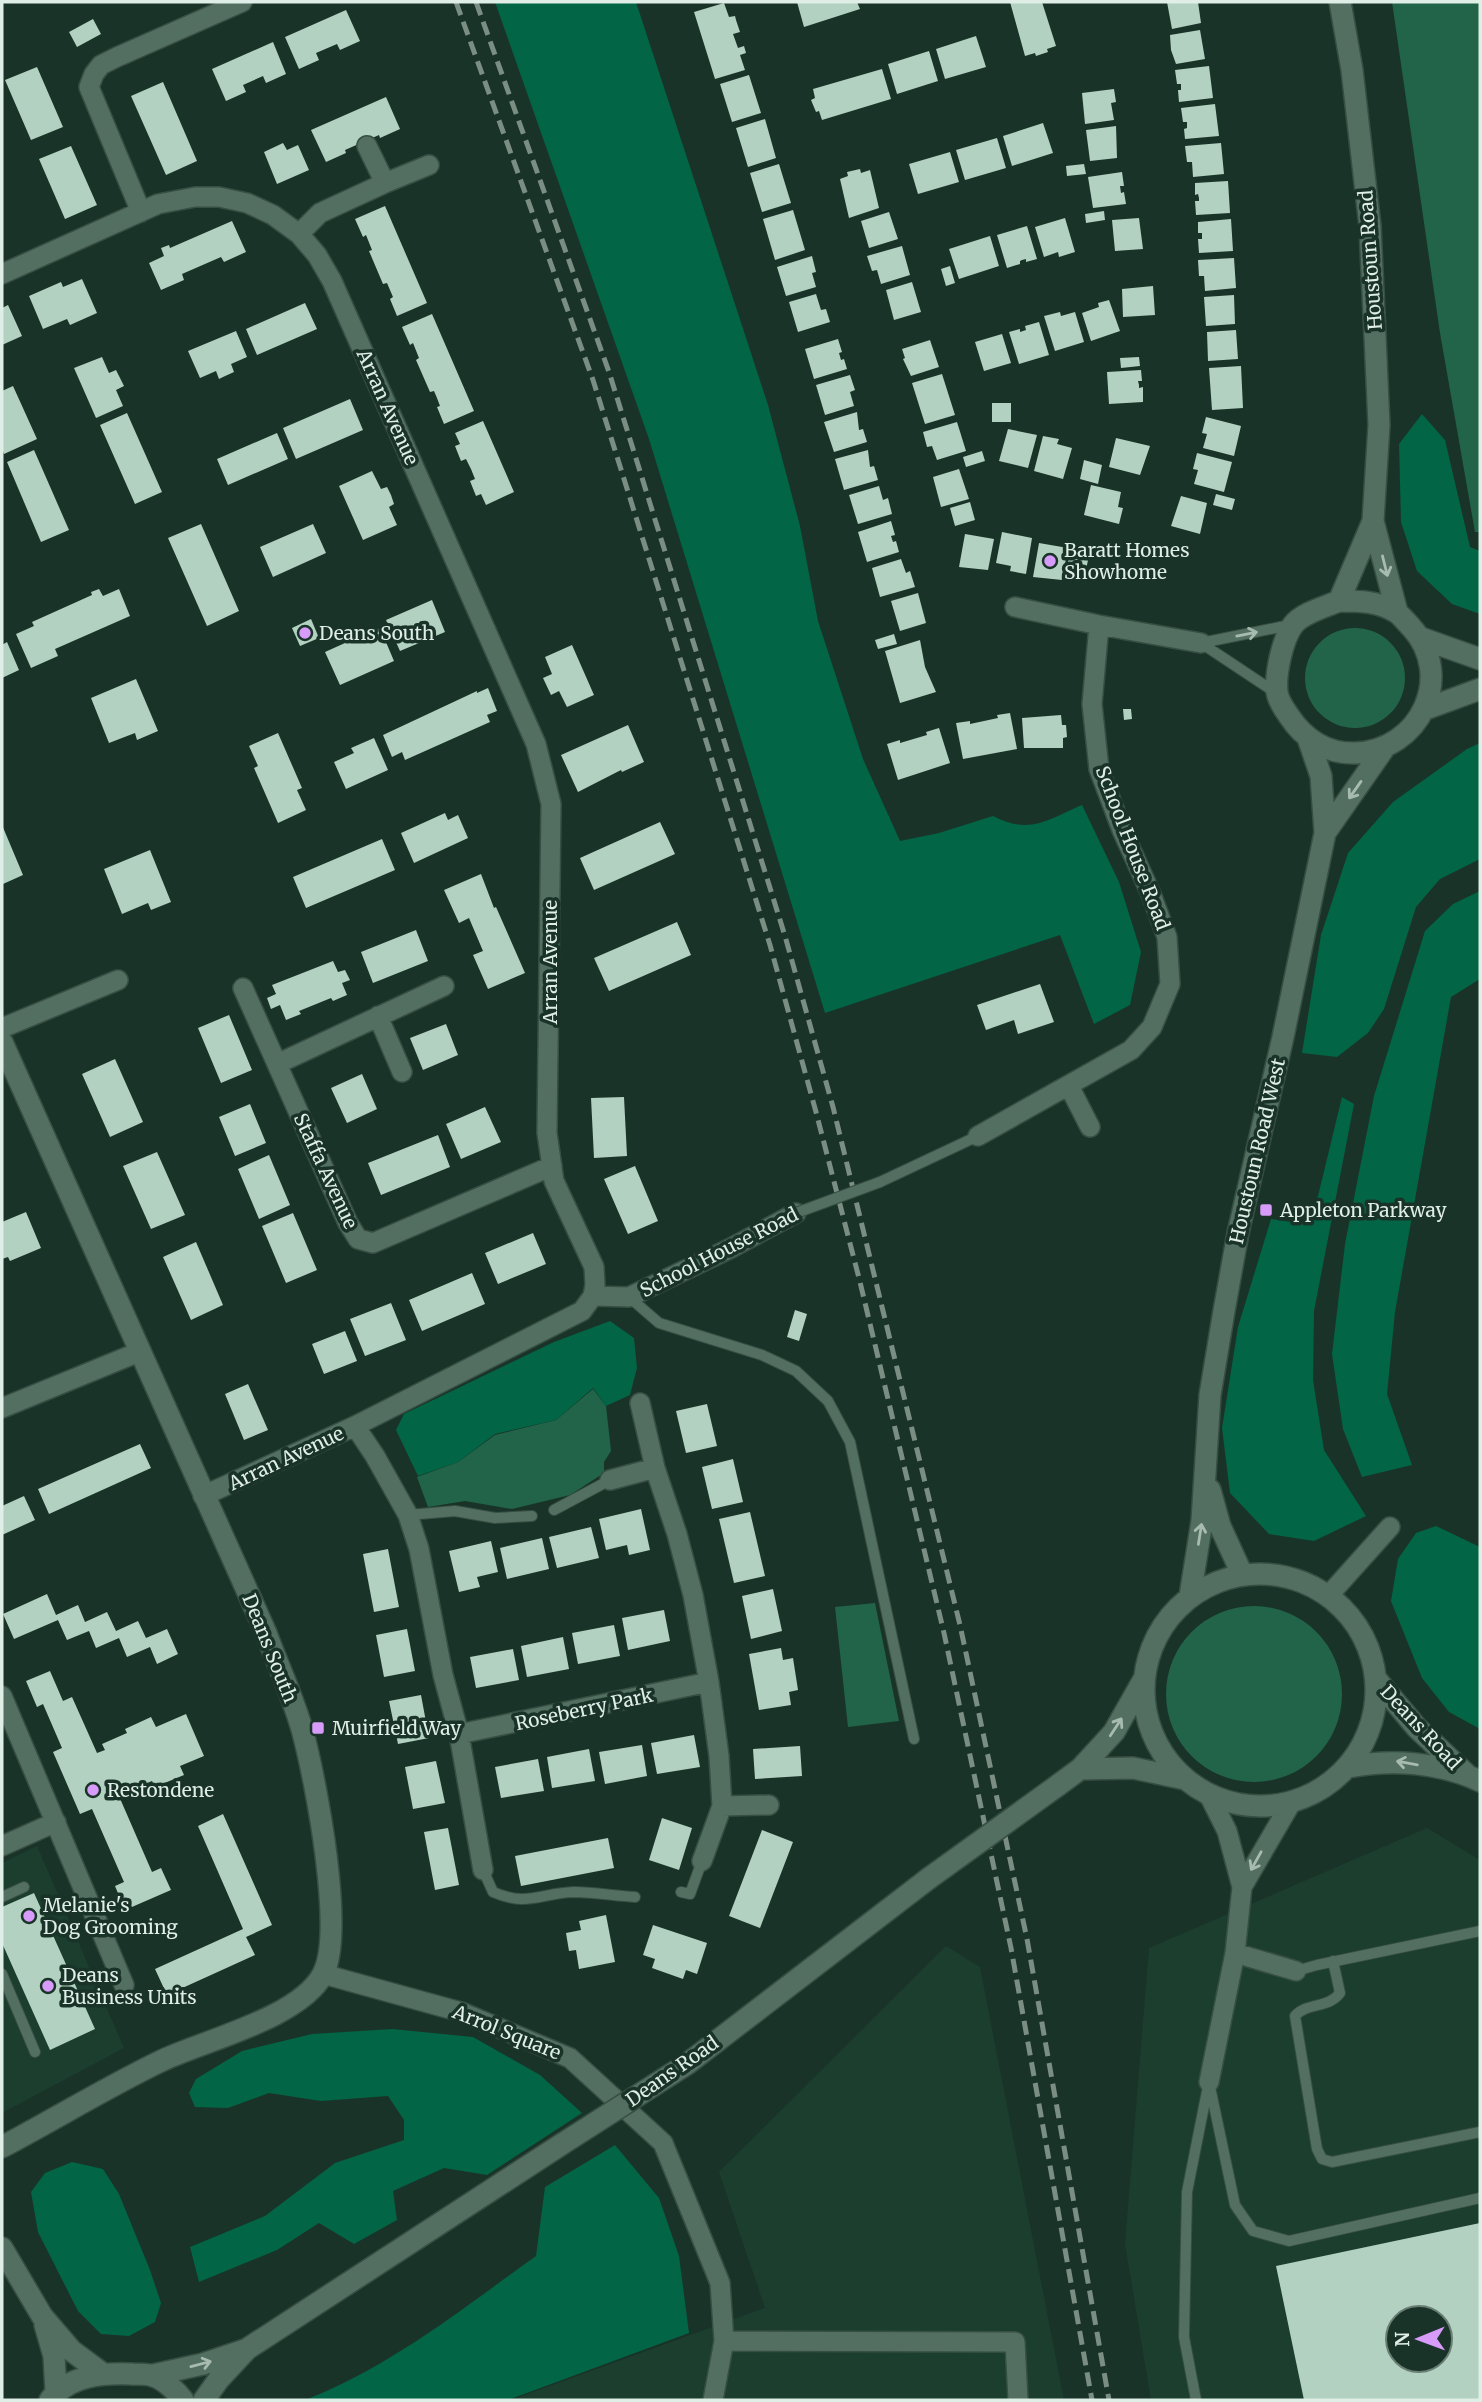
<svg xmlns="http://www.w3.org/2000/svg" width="1482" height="2402" font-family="Merriweather,serif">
<rect width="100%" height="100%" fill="#1a3328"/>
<path fill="#1b3e2f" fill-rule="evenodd" d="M1427,1828l53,32v540h-329l-26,-156 24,-296zM1398,2318h42v42h-42z
M37,1846l87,202 -122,65v-250z
M946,1946l34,21 84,433h-553l254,-92 -46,-136z"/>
<path fill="#216449" d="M1392,2h88v530h-5l-35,-199z
M1305 678a50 50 0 1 1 100 0a50 50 0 1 1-100 0Z
M593,1389l13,17 5,45 -7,11v11l-34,22 -58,14 -47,-8 -37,6 -11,-30 41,-15 37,-27 61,-15z
M875,1603l24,118 -51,6 -13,-120z
M1166 1694a88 88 0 1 1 176 0a88 88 0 1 1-176 0Z"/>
<path fill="#026545" d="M495,2h141l132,403 32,121 18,95 45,138 37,82 39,-8 54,-17c37,19 54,4 89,-11l37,77 22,70 -11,53 -36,19 -34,-89 -235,78 -176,-574z
M1422,414l23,26 25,107 10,4v63l-28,-10 -35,-33 -16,-49 -2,-78z
M1480,743v116l-40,20 -24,28 -32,102 -16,24 -31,24 -35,-4 19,-118 27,-82 45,-51 74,-53z
M1480,891v88l-29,18 -56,315 -8,82 25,71 -50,12 -19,-48 -11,-75 13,-110 29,-148 51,-165 28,-27z
M1342,1097l12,7 -40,207 -1,69 11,70 42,66 -52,25 -45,-7 -39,-41 -8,-65 16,-101 33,-108 40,6z
M610,1321l24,17 3,30 -7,27 -24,11 -13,-18 -37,32 -61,14 -37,28 -40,14 -22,-46 8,-16 150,-72z
M1436,1526l44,21v182l-31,-17 -27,-34 -31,-77 7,-42 18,-26z
M392,2029l81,8 67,38 42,38 -95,62 -43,-7 -51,23 4,29 -43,24 -35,-21 -42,27 -78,32 -9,-35 75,-31 70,-53 69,-23v-20l-16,-24 -67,5 -52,-8 -41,15 -33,-1 -6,-14 7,-14 46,-28 70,-17z
M615,2145l44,53 20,58 10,77 -181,67h-203c85,-33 157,-91 231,-144l9,-69z
M72,2162l31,7 16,25 31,76 11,33 -6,19 -26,14 -28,-2 -23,-23 -40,-79 -7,-40 14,-19z"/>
<path fill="#b2d1c1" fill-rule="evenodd" d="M797,2h60l3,7 -56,18z
M1010,2h32l14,44 -9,3 1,3 -12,4 -1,-3 -10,3z
M1167,2h31l3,21 -29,6z
M724,3l5,14 6,-1 1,4 4,12 -7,2 5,14 6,-2 2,7 -6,2 5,15 -30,9 -21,-67z
M346,10l14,31 -20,9 -3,-6 -21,9 3,7 -20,9 -14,-32z
M93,19l8,15 -24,13 -8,-15z
M1200,30l5,29 -29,5 -5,-14 -1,-15z
M976,36l10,31 -41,12 -9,-30z
M273,42l13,32 -20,9 -3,-7 -20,9 3,7 -20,9 -14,-32z
M929,51l9,30 -41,13 -9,-30z
M1209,66l4,32 -34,4 -1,-12h3v-6h-4l-2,-14z
M37,67l26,60 -32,13 -26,-60z
M882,69l9,30 -69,21 -3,-9 -3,1 -5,-12 4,-2 -2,-9z
M749,75l12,38 -29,9 -12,-38z
M163,82l34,79 -31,14 -35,-79z
M1114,89l2,13 -5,1 3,17 -29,4 -3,-31z
M386,97l14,32 -20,9 -1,-3 -34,15 1,3 -20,9 -15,-32z
M1215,104l4,32 -34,3 -1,-10 3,-1v-6h-4l-2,-14z
M765,119l11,39 -28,9 -12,-39z
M1043,123l10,30 -41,13 -9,-30z
M1116,126l1,32 -27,3 -4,-31z
M997,138l9,30 -41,12 -9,-30z
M283,143l4,7 11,-5 11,25 -32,14 -13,-32z
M1221,143l3,31 -31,3 -1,-15h-5l-2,-16z
M71,146l26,59 -32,14 -26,-60z
M950,152l9,30 -41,12 -9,-30z
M779,164l12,39 -29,9 -12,-39z
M1084,164l2,10 -19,2 -1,-10z
M860,169l1,4 9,-3 9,38 -30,10 -9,-39 8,-3 -1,-4z
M1122,172l2,14h-4l1,7 3,-1 2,12 -33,4 -5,-31z
M1228,181l2,32 -34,2 -1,-14h4v-3l-1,-4 -3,1v-12z
M385,206l42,97 -30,13 -7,-17 3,-2 -6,-14 -4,1 -14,-33 3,-1 -6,-15 -3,2 -8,-18z
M793,210l12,40 -30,10 -12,-41z
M1104,211l1,9 -19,3 -1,-9z
M889,212l9,27 -29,9 -8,-27z
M1065,218l10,34 -16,5 -1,-5 -14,5 -9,-30z
M1139,218l4,31 -28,2 -3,-31z
M1231,219l2,32 -34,2 -1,-14h4v-6h-4v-11z
M232,221l14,31 -22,10 -3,-5 -39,17 2,6 -23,10 -12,-27 15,-7 -3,-8 8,-3 1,3z
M1027,226l10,33 -11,3v-3l-4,1 -2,1v3l-13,4 -10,-33z
M990,236l9,30 -40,13 -10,-30z
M902,246l8,29 -29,9 -4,-14 -5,1 -5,-15z
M812,256l4,16 -4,1 4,14 -30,9 -9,-29z
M1234,258l2,30 -31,3 -1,-15h-5l-1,-16z
M950,266l5,17 -9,3 -5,-17z
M82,279l15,34 -27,12 -3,-6 -24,10 -14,-33 32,-14 2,5z
M912,282l9,30 -27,8 -8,-30z
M1153,286l2,29 -32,2 -1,-28z
M816,294l5,16 5,-1 4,13 -32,10 -9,-30z
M1234,295l1,29 -29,2 -2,-29z
M1109,300l11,31 -29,10 -9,-28 17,-6 -1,-4z
M305,303l12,26 -60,26 -11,-26z
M8,305l14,31 -20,9v-37z
M1060,312l1,4 14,-4 9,30 -29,9 -11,-35z
M432,314l42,97 -30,13 -7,-17 3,-1 -3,-8 -3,-7 -4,1 -14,-32 3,-2 -6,-15 -3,2 -8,-18z
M1039,322l10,33 -30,9 -10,-32 11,-3v3l6,-2 -1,-4z
M1236,330l2,29 -30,2 -1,-29z
M236,331l11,26 -16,7 3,8 -11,5 -4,2 -3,-8 -16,7 -12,-27z
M1002,334l9,29 -27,8 -9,-29z
M838,339l4,13 -3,1 2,7 3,-1 3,10 -33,10 -9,-30z
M930,340l9,27 -28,9 -8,-17 2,-1 -3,-9z
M102,357l7,16 7,-3 8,16 -8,4 7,16 -27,12 -22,-50z
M1139,357l1,9 -19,2 -1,-10z
M1241,366l2,42 -31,2 -3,-42z
M1141,370l1,11h-4l1,4v3l4,-1v15l-34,2 -2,-32z
M942,374l13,41 -30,9 -13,-41z
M850,375l5,15 -5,2 4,14 -29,9 -9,-30z
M13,386l24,53 -33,15 -2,-5v-58z
M350,399l13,31 -67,29 -13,-31z
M992,403h19v19h-19z
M857,412l2,18 4,-1 4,13 -33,10 -10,-30z
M127,413l35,79 -27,12 -35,-79z
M1206,417l35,9 -7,30 -31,-8 4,-14 -5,-1z
M483,421l31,71 -28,13 -5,-11 -5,2 -6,-15 5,-2 -4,-10 -5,-10 -5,2 -6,-15 5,-2 -5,-11z
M957,422l9,29 -29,9 -5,-14 -5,1 -4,-15z
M1008,429l29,6 -9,33 -29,-7z
M277,433l11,26 -60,26 -11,-26z
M1043,436l16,3 -2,5 15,4 -9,31 -29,-8z
M1116,438l34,8 -10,29 -31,-8z
M34,450l35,80 -28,12 -34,-80z
M868,450l2,17 4,-1 4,14 -34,10 -9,-31z
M982,451l3,10 -19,6 -3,-10z
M1197,453l35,9 -8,30 -30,-8 4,-14 -5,-1z
M1084,460l18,5 -4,19 -18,-5z
M959,469l10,30 -28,8 -8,-30z
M372,471l9,18 6,-2 4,8 3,9 -5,3 8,18 -34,15 -24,-54z
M1091,485l30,7 -3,15 5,1 -4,16 -35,-9z
M879,486l4,14 5,-2 4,16 -34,10 -9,-29z
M1216,494l19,5 -3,11 -19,-5z
M1181,496l26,7 -7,31 -29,-8z
M970,502l5,18 -20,6 -5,-18z
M891,521l4,14 -4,1 2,6 3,-1 3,11 -32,10 -9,-30z
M201,524l38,87 -32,15 -39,-88z
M313,524l13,29 -53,24 -13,-30z
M1002,532l30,6 -6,36 -16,-3 1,-5 -15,-3z
M965,534l29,5 -6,31 -29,-3z
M1039,543l29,5 -6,32 -29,-3z
M1071,547l19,3 -4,20 -19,-3z
M901,559l5,14 4,-2 5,16 -35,10 -8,-29z
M99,589l4,7 16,-7 11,27 -75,33 3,7 -27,12 -15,-34 18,-8 -2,-4 60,-27 -1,-3z
M918,593l8,30 -26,8 -9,-30z
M432,600l13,32 -45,19 -14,-31z
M311,619l8,19 -19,8 -8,-18z
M380,628l14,33 -54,24 -15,-33 20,-9 -3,-6 11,-5 6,-2 3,6z
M894,634l3,10 -19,5 -3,-9z
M920,640l5,27 11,25 -36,11 -15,-52z
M7,642l12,28 -17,8v-33z
M572,645l22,50 -27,12 -8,-16 -8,4 -8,-17 9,-4 -7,-17z
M136,679l22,52 -21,9 -2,-7 -26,10 -18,-45z
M488,688l9,23 -10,4 3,7 -85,38 -3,-8 -10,5 -9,-22 94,-44v2z
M1123,709h8l1,10 -8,1z
M1010,713l7,36 -54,10 -7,-36 14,-2v3l28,-6 -1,-3z
M1061,715l1,10h4l1,12 -4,1v10h-39l-2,-30z
M628,725l16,37 -22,10 -1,-2 -43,22 -17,-37z
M939,728l11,35 -52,17 -11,-36 13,-4v3l27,-8 -1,-3z
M278,733l24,55 -5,2 9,20 -28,13 -24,-55 4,-2 -9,-20z
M374,738l14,32 -42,19 -12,-27 20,-9 -3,-5z
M445,813l3,7 10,-5 10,23 -54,25 -13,-30z
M660,822l15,32 -81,36 -14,-32z
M2,825l21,50 -20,9 -1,-3z
M382,839l13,31 -89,38 -13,-31z
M150,850l21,52 -20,8 -3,-7 -26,11 -18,-45z
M481,874l13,34 2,-1 29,66 -37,16 -15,-34 10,-4 -14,-33 -10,5 -15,-33z
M677,922l14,33 -82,36 -15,-33z
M416,930l12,31 -55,22 -12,-31z
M333,961l5,11 7,-2 5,10 -8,3 5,12 -14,6 -2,-3 -32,13 2,3 -15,6 -6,-15 -9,4 -4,-11 9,-4 -4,-9z
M1040,984l14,38 -36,12 -4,-14 -28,10 -9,-25z
M229,1015l23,55 -31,13 -23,-55z
M446,1024l12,31 -35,15 -13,-32z
M115,1059l28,63 -33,15 -28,-63z
M362,1074l15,35 -30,14 -16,-35z
M624,1097l3,59 -33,2 -3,-60z
M250,1104l16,39 -31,13 -16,-39z
M485,1107l16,35 -40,17 -15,-35z
M438,1135l12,32 -69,28 -13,-32z
M157,1152l28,63 -34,14 -28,-63z
M269,1155l21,50 -31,14 -21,-50z
M635,1166l23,55 -30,13 -24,-55z
M26,1212l15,36 -31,13 -2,-4 -6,2v-37z
M293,1213l24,57 -31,13 -24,-57z
M533,1233l13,31 -48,20 -13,-31z
M196,1242l27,63 -32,15 -28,-63z
M472,1273l13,31 -63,27 -13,-31z
M391,1303l15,37 -41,16 -15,-37z
M795,1310l12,4 -8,27 -12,-4z
M345,1331l12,30 -33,13 -12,-30z
M248,1384l20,46 -24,10 -19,-46z
M707,1404l10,42 -31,7 -10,-42z
M140,1444l11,24 -102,46 -11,-25z
M733,1459l10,43 -31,7 -10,-42z
M24,1496l11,24 -33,15v-29z
M641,1509l9,41 -21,5 -2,-10 -21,5 -7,-31z
M750,1512l15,64 -31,7 -15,-64z
M591,1527l8,31 -42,10 -8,-31z
M542,1538l7,31 -42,10 -7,-31z
M491,1541l7,31 -21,5 3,10 -21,5 -10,-41z
M388,1549l11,58 -25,5 -11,-58z
M773,1589l9,42 -31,8 -9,-43z
M47,1594l9,21 22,-10 7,17 22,-10 9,19 22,-10 8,17 21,-9 11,25 -21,10 -7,-17 -23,10 -8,-19 -23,10 -7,-17 -22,9 -9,-20 -44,19 -11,-25z
M664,1610l6,31 -42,9 -6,-32z
M614,1625l6,31 -42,8 -6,-31z
M407,1629l8,42 -31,6 -8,-42z
M563,1637l6,32 -42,8 -6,-31z
M781,1648l2,12 10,-2 5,32 -9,2 2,13 -32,5 -10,-56z
M513,1649l6,31 -43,8 -6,-31z
M50,1671l13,30 9,-4 25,56 8,-3 -3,-6 25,-11 -2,-4 26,-12 5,10 30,-13 18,42 -24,10 4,9 -29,12 -3,-6 -26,11 -3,-8 -8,3 37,85 9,-4 10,22 -46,20 -10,-24 9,-4 -32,-73 -12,5 -27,-62 9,-4 -19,-44 -6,3 -11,-26z
M421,1695l8,43 -31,6 -9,-43z
M694,1735l6,32 -43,7 -6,-31z
M642,1745l5,31 -42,8 -6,-32z
M800,1746l2,30 -47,3 -2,-30z
M589,1749l6,32 -43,7 -5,-31z
M538,1759l6,32 -43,7 -6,-31z
M436,1761l9,42 -32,6 -8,-42z
M223,1814l49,111 -26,12 9,18 -88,40 -12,-26 88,-40 -45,-103z
M662,1818l30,10 -13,42 -30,-10z
M448,1828l11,57 -24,5 -11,-58z
M762,1830l31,12 -33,86 -31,-12z
M608,1838l6,30 -93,18 -6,-30z
M34,1893l61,136 -45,21 -48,-107v-36z
M606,1915l9,47 -36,7 -3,-19 -7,1 -3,-18 15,-3 -2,-9z
M653,1925l54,18 -10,31 -11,-4 -3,9 -31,-11 3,-9 -12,-4z
M1480,2223v177h-176l-28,-134zM1398,2318h42v42h-42z"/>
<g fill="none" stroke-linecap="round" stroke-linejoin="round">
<defs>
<path id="service" d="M1201,643l89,-18
M1201,643l75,50
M880,1182l98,-46
M629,1297l30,26 103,32 34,16 32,30 22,41 64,297
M554,1510l56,-30
M408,1515l47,-4 40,7 37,-2
M483,1870l10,22c34,15 48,1 81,0 20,0 41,4 61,5
M681,1892l9,2 12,-33
M2,1897l22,-10
M1333,1961l7,32c-12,16 -33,9 -45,23l22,133 5,10 10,3 148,-30
M1296,1971l21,-6 163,-34
M2,1974l33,78
M1209,2082l26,123 18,26 36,10 191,-43
M1196,2400l-12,-63 3,-145 21,-106"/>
<path id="minor" d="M367,146l18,37
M141,212l-52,-125 5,-13 7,-9 16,-8 125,-55
M299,234l21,-21 65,-30 44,-18
M2,274l156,-70 37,-7h24l28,6 26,12 26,19 18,21 15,26 204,463 15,60 -4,329 7,48 40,86 1,18 -2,11 -11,15 -227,115 -152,70
M1015,607l84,18 102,18
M243,988l105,235 10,16 15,4 179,-77
M378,1016l24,56
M2,1028l116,-48
M277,1064l167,-78
M1069,1086l21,41
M978,1136l153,-86 21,-23 18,-43 -3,-47 -16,-43 -29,-64 -23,-61 -7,-65 7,-79
M593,1296l36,1 102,-49 65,-35
M2,1408l137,-56
M355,1426l20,30 33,59 11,34 24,126 16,59 24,136
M610,1480l45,-12
M1329,1595l61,-68
M2,1696l122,289
M459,1734l250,-52 -16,-87 -16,-61 -22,-66 -15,-65
M1209,1795l18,36 15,56 49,-84
M722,1806l47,-1
M2,1846l54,-24
M702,1861l20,-55 -3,-50 -10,-74
M1235,1953l61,18
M323,1974l138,38 109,46 93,85 57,140 4,58
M1209,2082l26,-129 7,-66
M713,2400l11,-59 291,1 3,58"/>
<path id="tertiary" d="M1340,2l12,68 18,156 9,199 -6,96 24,91
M1339,601c20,0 39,0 57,11 5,3 10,10 15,15 45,49 9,124 -56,126 -28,1 -51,-14 -66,-37 -5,-7 -11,-16 -12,-24 -2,-17 5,-52 16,-67 9,-12 32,-18 46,-24z
M1339,601l34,-80
M1421,638l59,21
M1423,710l57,-21
M1325,833l60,-86
M2,1042l264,591c12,33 28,66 37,100 13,49 42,199 20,241 -23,44 -118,66 -162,87 -54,26 -106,58 -159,86
M1210,1490l10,36 22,48
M1144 1690a116 116 0 1 1 232 0a116 116 0 1 1-232 0Z
M1190,1596l12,-75 8,-126 14,-84 14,-78 45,-196 42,-204 -4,-57 -13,-38
M1376,1679l41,49 49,46
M1349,1767c43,-8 91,-5 131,14
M1080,1769l53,-1 52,11
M1057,1786l23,-17 34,-37 30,-53
M687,2064l241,-185
M2,2248l40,68 30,35 31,23
M45,2325l9,31 2,37
M153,2375l50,-11 42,-14
M50,2400c20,-25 52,-27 81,-26 7,1 16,-1 22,2 11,3 24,16 30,24
M204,2400l15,-21 28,-30 315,-205"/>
</defs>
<use href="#service" stroke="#374e43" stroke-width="12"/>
<use href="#minor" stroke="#374e43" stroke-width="22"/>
<use href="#tertiary" stroke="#374e43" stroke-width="24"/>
<use href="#service" stroke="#536f61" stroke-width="10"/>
<use href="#minor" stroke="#536f61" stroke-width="19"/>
<use href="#tertiary" stroke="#536f61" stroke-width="21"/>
<path stroke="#7a8e84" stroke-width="5" stroke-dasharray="14 7" stroke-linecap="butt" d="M456,2l137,378 177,565 46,167 44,170 84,351 67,315 81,452
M476,2l133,370 176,564 48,171 127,518 67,314 82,461"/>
<defs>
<path id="service-bridge" d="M796,1213l84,-31"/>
<path id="tertiary-bridge" d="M928,1879l129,-93
M562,2144l125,-80"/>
</defs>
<use href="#service-bridge" stroke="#374e43" stroke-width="12" stroke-linecap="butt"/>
<use href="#tertiary-bridge" stroke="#374e43" stroke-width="24" stroke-linecap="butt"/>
<use href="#service-bridge" stroke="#536f61" stroke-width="10"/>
<use href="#tertiary-bridge" stroke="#536f61" stroke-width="21"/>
</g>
<defs><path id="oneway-shaft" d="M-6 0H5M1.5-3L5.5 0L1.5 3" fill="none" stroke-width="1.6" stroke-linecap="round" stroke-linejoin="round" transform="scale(1.75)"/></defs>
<g stroke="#a7bbb1">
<use href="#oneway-shaft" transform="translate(1385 566) rotate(76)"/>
<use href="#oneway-shaft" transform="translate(1247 634) rotate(-11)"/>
<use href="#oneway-shaft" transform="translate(1355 790) rotate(125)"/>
<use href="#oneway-shaft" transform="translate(1200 1534) rotate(-81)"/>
<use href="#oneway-shaft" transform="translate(1116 1727) rotate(-57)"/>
<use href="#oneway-shaft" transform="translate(1407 1763) rotate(-170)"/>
<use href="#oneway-shaft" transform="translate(1256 1861) rotate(119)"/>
<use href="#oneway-shaft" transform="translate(201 2364) rotate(-15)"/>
</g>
<g fill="#d79bf9" stroke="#1a3328" stroke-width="2.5">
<circle cx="1050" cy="561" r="7"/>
<circle cx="305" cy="633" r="7"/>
<rect x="1259" y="1203" width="14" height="14" rx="3.5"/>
<rect x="311" y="1721" width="14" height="14" rx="3.5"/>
<circle cx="93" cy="1790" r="7"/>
<circle cx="29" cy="1916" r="7"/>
<circle cx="48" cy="1986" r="7"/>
</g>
<g text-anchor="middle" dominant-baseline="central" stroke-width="7" stroke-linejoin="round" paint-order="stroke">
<g font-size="19" fill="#dfeee6" stroke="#1a3328">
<text transform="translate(1370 260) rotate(-94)">Houstoun Road</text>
<text transform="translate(388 407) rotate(66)">Arran Avenue</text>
<text transform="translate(1133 848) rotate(69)">School House Road</text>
<text transform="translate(550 962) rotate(-90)">Arran Avenue</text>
<text transform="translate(1257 1151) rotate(-77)">Houstoun Road West</text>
<text transform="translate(326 1171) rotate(65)">Staffa Avenue</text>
<text transform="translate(719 1252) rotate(-27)">School House Road</text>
<text transform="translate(286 1458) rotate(-25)">Arran Avenue</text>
<text transform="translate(270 1648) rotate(68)">Deans South</text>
<text transform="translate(584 1709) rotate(-12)">Roseberry Park</text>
<text transform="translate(1421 1727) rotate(47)">Deans Road</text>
<text transform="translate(507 2032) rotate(22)">Arrol Square</text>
<text transform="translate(672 2071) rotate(-35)">Deans Road</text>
</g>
<g font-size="19" fill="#dfeee6" stroke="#1a3328" text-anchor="start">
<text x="1064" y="550">Baratt Homes<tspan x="1064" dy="22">Showhome</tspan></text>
<text x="319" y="633">Deans South</text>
<text x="1280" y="1210">Appleton Parkway</text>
<text x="332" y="1728">Muirfield Way</text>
<text x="107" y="1790">Restondene</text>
<text x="43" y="1905">Melanie's<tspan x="43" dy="22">Dog Grooming</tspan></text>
<text x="62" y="1975">Deans<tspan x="62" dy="22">Business Units</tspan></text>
</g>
</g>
<rect width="1482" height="2402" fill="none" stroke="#dfeee6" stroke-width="7"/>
<g transform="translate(1419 2339) rotate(269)"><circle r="33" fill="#1a3328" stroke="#697e74" stroke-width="2"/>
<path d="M0-5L12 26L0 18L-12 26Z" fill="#d79bf9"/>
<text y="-10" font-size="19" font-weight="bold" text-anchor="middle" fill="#dfeee6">N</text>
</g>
</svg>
